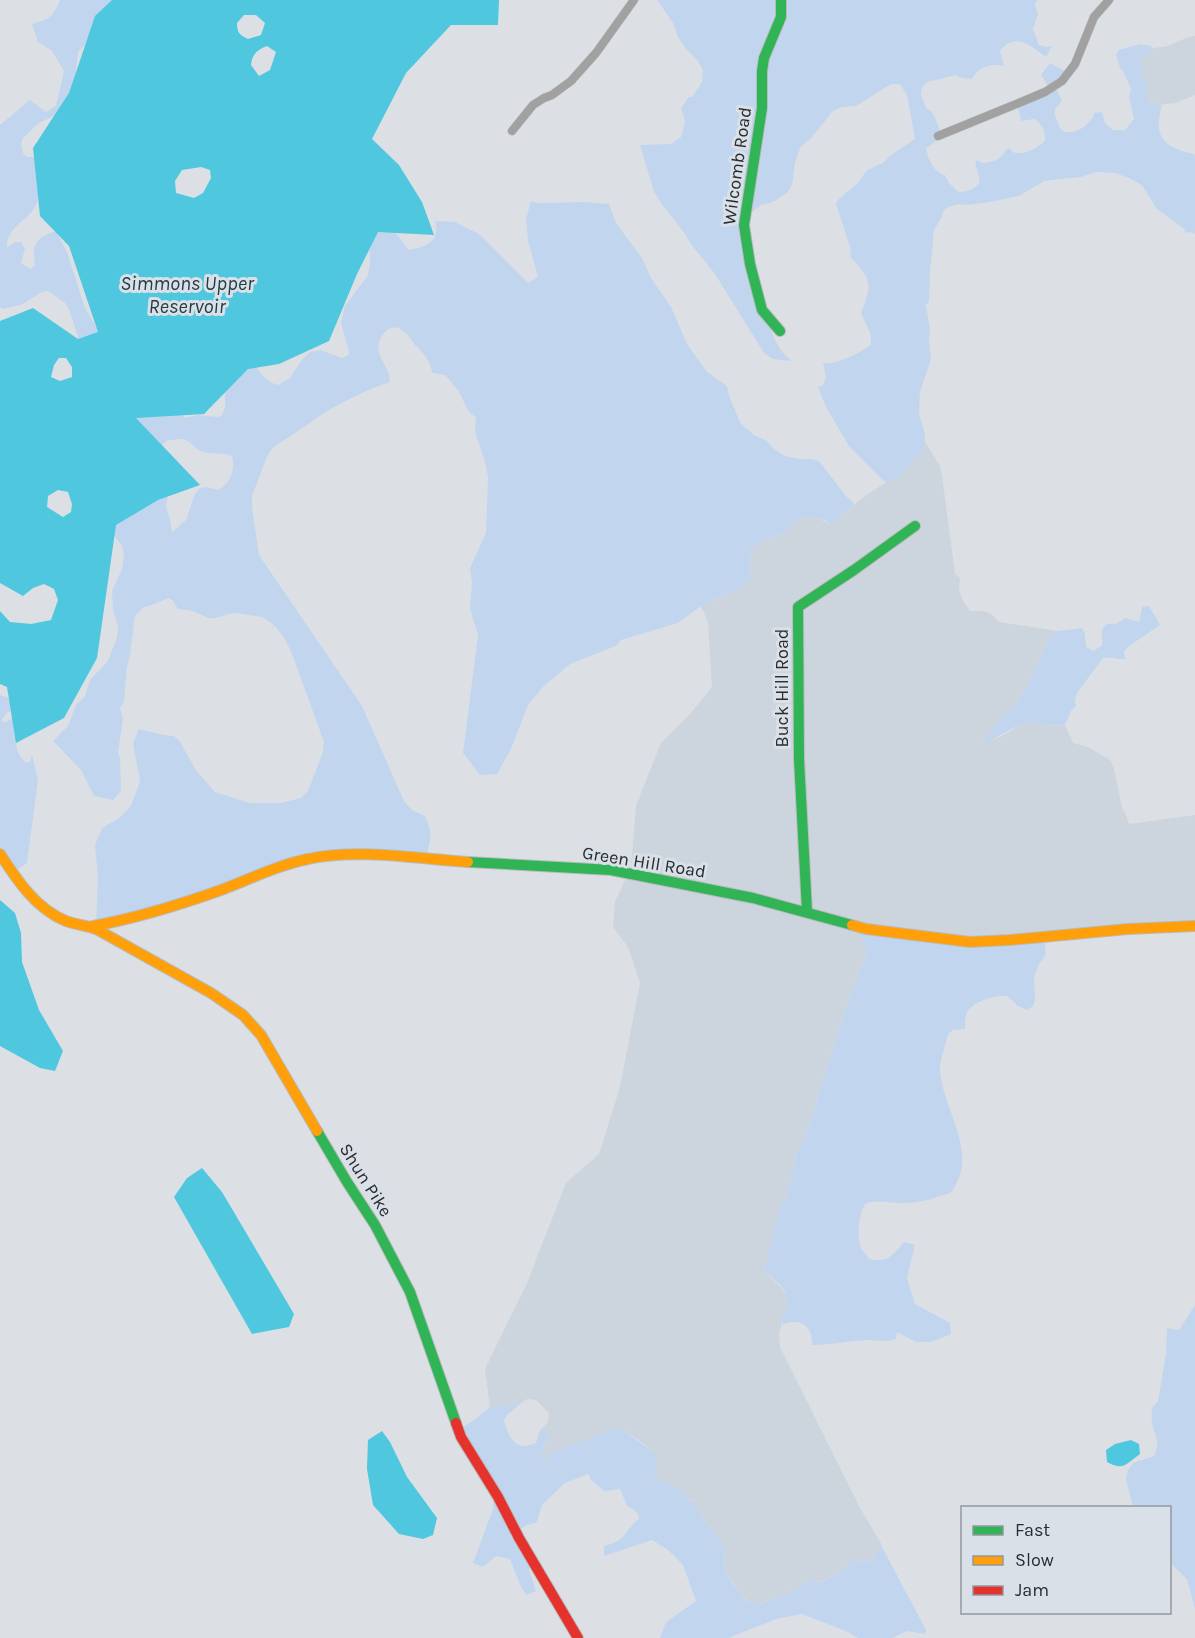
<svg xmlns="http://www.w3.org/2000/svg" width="1195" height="1638" font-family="Karla,sans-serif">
<rect width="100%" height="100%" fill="#dce0e4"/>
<path fill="#ccd4de" d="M1195,36v59l-20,8 -18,2 -8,-3 -10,-43 15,-11 14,-2 18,-8z
M924,440l17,28 14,106 5,4 -1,12 4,11 7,10h13l7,2 9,9 59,9 -10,11 -12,27 -17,31 -32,35 -4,8 15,-5 26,-15h18l14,3 9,-1 8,18 15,4 22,13 4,8 8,40 3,4 4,12 66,-9v110l-328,28 -18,45 -44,141 -8,12 -10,48 -23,71 19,20 6,9 -1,9 -8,10 2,6 -3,9 1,14 79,159 23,39 -9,16 -19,-1 -14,12 -19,10 -11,-1 -11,7 -6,2 -11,7 -15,4 -7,4 -10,-2 -10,-9 -14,-22 -2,-8 1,-10 -19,-32 -9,-11 -5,-10 -39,-23v-26l-12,-10 -22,-15 -77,37v-10l6,-19 -6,-7 6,-6 1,-9 -13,-13 -8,-1 -18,6 -20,2 -5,-38 42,-86 39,-100 33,-29 21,-67 20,-104 -12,-36 -15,-20 2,-25 16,-34 5,-62 25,-63 29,-29 22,-27 -4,-65 -7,-16 23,-11 27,-18 -2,-16 3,-12 14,-10 19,-6 6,-8 12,-9 14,1 13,8 35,-29 25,-16 8,-2z"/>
<path fill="#c1d6ee" d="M60,0h67l-49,52 -4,36 -12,24 -23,11 -16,15 -2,6 2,9 4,4h11c1,16 5,33 -2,48 -8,16 -30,23 -29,42l8,-5h6l4,7 -4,14 10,6 4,-4c-3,-21 0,-27 21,-34l11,21 18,56 13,22v10l-17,6 -12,-37 -4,-6 -17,-12 -6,1 -21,13 -19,4 -2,-2v-182l30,-25 16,12 10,-6 8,-35 -12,-20 -14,-9 -6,-18c19,-6 20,-6 28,-24z
M657,0h380l-2,5 3,9 -5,15 6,16 8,2 5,-1 -6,11c-15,-11 -30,-26 -46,-6l4,15c-12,-3 -27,1 -32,13l-10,-1 -7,-3 -18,5 -8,1 -7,6 -1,8 5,13 6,4 4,8 5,14 -7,9 -8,5c2,11 7,24 19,27l4,8 9,9c9,0 17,-3 22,-10l-5,-20 2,-2 5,3c10,0 20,-4 24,-13l3,-2c3,3 4,5 9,5 8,1 22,-6 27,-13 0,-9 -3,-16 -11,-21l-13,2 -4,-17 32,-17 -8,-12 9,-12 18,10 -12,15 6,13c-2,3 -5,5 -6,7 -2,3 -1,7 0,10 2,5 3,10 7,13 11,6 30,-8 31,-18l8,-1 3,11 8,7h12l9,-11 -5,-22 2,-8 -8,-18 -3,-3 -4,-14 3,-4 21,-6 11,2 2,4 -13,9 9,43 8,3h5c-9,32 1,42 32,49l1,3v77l-4,-2 -5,1 -3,-5 -27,-20 -14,-23 -13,-7 -14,-5 -18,-1 -16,5 -37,4 -25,15 -34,7 -19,2 -7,-1 -11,3 -5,4 -1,6 -8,13 -4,42 -1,30 -3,3 4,24 -1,11 2,19 -11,33 -1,22 6,20 -2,16 -25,28 -12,5 -37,-37 -23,-39 -8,-20 5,-2 3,-8 -3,-14c13,2 36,-10 48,-18v-10l-10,-22c11,-27 11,-35 -10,-55l-1,-11 -14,-43 3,-5 19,-16 8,-12 18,-9 7,-7 24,-16 -8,-44 -7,-11h-9l-35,22 -14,1 -9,4 -22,27 -11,10 -5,15 -3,22 -4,7 -15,10 -12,3 -10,8 -5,6c7,37 14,96 33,128 3,6 9,10 13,14l-19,-2 -9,-6 -49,-79 -22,-27 -10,-16 -20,-25 -9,-14 -14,-47 31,-1 10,-7 4,-16 -4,-13 8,-11h3l10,-15 1,-12 -5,-9 -12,-12 -8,-12 -5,-14z
M531,201l7,2 47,-1 24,2 7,19 26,35 9,20 20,29 16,37 20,28 20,14 2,10 12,28 13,11 13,6 8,9 10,6 14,3h12l8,2 27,35 9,8 -25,21 -4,-4 -9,-4 -14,-1 -12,9 -6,8 -19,6 -14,10 -3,12 2,16 -5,7 -45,22 -23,17 -57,17 -5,6 -46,18 -26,22 -16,19 -17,44 -14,25 -17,1 -17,-22 15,-118 -8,-26 2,-27 -2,-14 16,-35 2,-56 -3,-15 -10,-30 1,-15c-10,-5 -10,-12 -15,-21 -4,-8 -10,-14 -16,-21l-13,-2c-1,-12 -8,-19 -16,-27 -5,-6 -9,-14 -16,-17 -10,-5 -18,4 -21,13 -4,15 11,25 11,40 -21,7 -42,17 -61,28 -12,7 -23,16 -35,24 -12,8 -21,10 -28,25l-14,37v11l7,48 103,151 42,95 8,9 13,6c8,17 6,23 1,41l-116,1 -65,23 -149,43 2,-46 -3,-33 7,-17 17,-10 12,-12 9,-25 -7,-38 6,-14 24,6 11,1 7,7 14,26 20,23 35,11h31l20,-5 7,-7 15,-39 1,-10 -32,-88 -7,-15 -9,-12 -13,-10 -29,-4 -19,5h-7l-15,-7 -15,-2 -5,-8 -4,-3 -20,8 -5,1 -9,9 -5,40 -3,11 -3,34 -4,7 3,11 -5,33 2,5 1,34 -8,9 -19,-4 -13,-26 -28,-29 15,-15 8,-21 9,-9 5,-16 18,-19 9,-24 1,-9 -5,-19 -1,-18 10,-22 2,-15 -2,-8 -9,-12 1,-13 56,-39 -4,25 4,12 2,13 14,-12 9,-26 5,-6 6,-1 12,3c13,-7 17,-20 14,-34 -9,-4 -19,-1 -29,-4 -7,-2 -13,-12 -21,-13 -5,0 -8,2 -14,1l-9,7 -23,-29v-13l39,2 10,11 13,-3 20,2 4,-2 3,-7v-14l4,-10 24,-24c6,11 11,22 25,25l12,-7 11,-17 9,-9 10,-2 22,8 6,-3 1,-3 -8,-29 4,-17 23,-31 2,-13 -1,-29 21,-7 19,24c18,-3 32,-9 26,-29l20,1 24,12 49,49 10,-6 -10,-36 -2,-22z
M1149,606l11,19 -32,22 -4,4 1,8c-8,1 -14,-3 -22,-1l-26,35 -2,8 1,5 -5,5 -6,14c-13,2 -25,-3 -38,-2 -12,2 -31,16 -44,21l4,-9 32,-35 17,-31 12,-27 10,-11 24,-3 3,6 1,13 8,4 8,-6v-16l5,-5h9l9,-6 14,4 3,-15z
M0,695l9,3 23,1 -25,14 -5,6 2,4 12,-7 2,7 -5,3 5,8c-3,13 -2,18 7,28h5l2,-7 6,25 -11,83 -14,10 -13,-18z
M858,928l63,8 123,1 2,17 -8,12 -4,11 1,23 -2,6 -6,4 -9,-4 -11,-10c-12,-1 -35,5 -40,17 -2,5 -2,11 -2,16l-12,1 -5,4c-2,11 -8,23 -8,36 2,37 37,79 15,116 0,1 -4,6 -5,7 -2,1 -9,3 -13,4 -11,4 -23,6 -36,6 -13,0 -23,-4 -36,1 -6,12 -9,29 -4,43 1,4 6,8 8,12 19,4 23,-3 35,-17l11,3 -8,33 8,26 35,19 1,11 -20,8h-15l-19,-10 -1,7c-9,4 -19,1 -29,1 -18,1 -37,5 -55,5 1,-20 -12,-27 -29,-21l-3,-6c19,-22 0,-32 -16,-48l18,-69 5,-2 10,-48 8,-12 44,-141 18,-45z
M1195,1305v304l-8,-30 -17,-16v-55l-36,-1 -2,-4 -6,-24 2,-9 5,-7 21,-7c7,-17 1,-17 -2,-33 -1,-5 0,-10 0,-15l6,-7 8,-48 1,-25 12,2z
M526,1399l-19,16 -3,5c2,10 9,28 22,26 2,0 9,-3 10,-3l3,-10 3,-5 6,7 -6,19 1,9 8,-10 68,-26 34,25 5,13 -5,13c15,5 29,8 37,23h2c8,17 23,30 31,47 3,6 1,12 1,18 2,9 16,29 23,35 4,2 9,3 14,4l6,-4 15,-4 11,-7 6,-2 11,-7 12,1 18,-10 14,-12 19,1 8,-16 45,85 -1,4 -18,-3 -15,7h-34l-10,-6 -46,-18 -26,5 -47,19h-69l6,-16 30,-21 -13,-36 -15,-15 -16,-10 -48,16v-10c24,-6 19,-14 35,-27 0,-7 -6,-10 -12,-13l-7,-17 -16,2 -13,-11 -3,-6 -23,9 -23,22 -5,17 -12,4 -9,6 16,29 -3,9 7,21 -10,4 -5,-8 -11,-28 -14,-3 -13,11 -10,-4 20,-54v-16l-34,-64 14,-8 17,-14 20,-2z"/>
<path fill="#4fc7de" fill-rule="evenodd" d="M112,0h387l-1,25h-47l-45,48 -34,66 27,26 23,37 12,33 -56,-3 -21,42 -28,67 -50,23 -31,5 -44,45 -68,4 64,67 -42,15 -42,25 -19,133 -33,60 -48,25 -9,-56 -7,-3v-73l10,11 21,2 20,-4 7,-20 -4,-11 -10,-5 -11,4 -10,8 -23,-13v-262l33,-13 45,31 20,-7 -29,-86 -29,-30 -7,-68 36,-55 26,-77zM244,15h12l9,8 -4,12 -13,4c-9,-4 -11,-7 -11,-16zM267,46l9,6 -6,18 -11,6 -8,-11c1,-11 6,-15 16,-19zM201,167l9,3 1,8 -8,15 -9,5 -18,-5 -1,-12 7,-11zM59,358h7l6,9v10l-12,4 -9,-4 3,-12zM58,490l10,2 4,12 -1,8 -8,5 -16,-10 1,-11z
M0,900l15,13 6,20 1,29 17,48 24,41 -8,20 -15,-3 -40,-22z
M202,1168l20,24 72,122 -5,13 -37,7 -78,-137 13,-19z
M382,1431l8,11 17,35 30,41 -4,17 -10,4 -24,-5 -26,-29 -6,-36 1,-29z
M1131,1440l8,4 1,10c-14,10 -16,17 -33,8l-1,-12 9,-6z"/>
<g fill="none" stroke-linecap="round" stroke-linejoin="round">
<defs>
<path id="street" d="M512,131l21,-26 11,-7 8,-3 19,-14 25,-28 38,-53
M938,136l88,-36 19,-8 17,-11 13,-17 19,-47 15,-17"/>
<path id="fast" d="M780,331l-18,-21 -12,-46 -6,-39 18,-117v-37l2,-13 17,-41v-17
M468,862l143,8 142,28 99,27
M807,911l-8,-152 -1,-152 56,-37 61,-44
M317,1131l30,51 28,43 35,67 46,131"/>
<path id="slow" d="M0,854c17,26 36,55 66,67 10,4 22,4 32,9l113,63 32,22 18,20 56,96
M852,925l14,4 104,13 40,-2 118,-11 67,-3
M93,926c44,-8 86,-21 128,-36 29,-11 57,-25 87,-31 48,-11 111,0 160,3"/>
<path id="jam" d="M456,1423l5,14 37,60 21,41 59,100"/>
</defs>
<use href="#street" stroke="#b9bcbf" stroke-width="9"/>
<use href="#fast" stroke="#b9bcbf" stroke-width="12"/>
<use href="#slow" stroke="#b9bcbf" stroke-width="12"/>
<use href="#jam" stroke="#b9bcbf" stroke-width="12"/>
<use href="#street" stroke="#a1a1a1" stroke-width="8"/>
<use href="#fast" stroke="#30b455" stroke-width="10"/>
<use href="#slow" stroke="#ff9f0a" stroke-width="10"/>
<use href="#jam" stroke="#e5322d" stroke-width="10"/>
</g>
<g text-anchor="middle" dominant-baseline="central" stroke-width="6" stroke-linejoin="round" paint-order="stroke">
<g font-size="18" fill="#292b2e" stroke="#d9e0e8">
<text transform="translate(737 166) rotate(-82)">Wilcomb Road</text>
<text transform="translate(782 688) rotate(-90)">Buck Hill Road</text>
<text transform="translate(644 862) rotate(9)">Green Hill Road</text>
<text transform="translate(366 1180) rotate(58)">Shun Pike</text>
</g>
<g font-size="20" font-style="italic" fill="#243c42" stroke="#d9e0e8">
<text x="187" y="283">Simmons Upper<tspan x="187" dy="23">Reservoir</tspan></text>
</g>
</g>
<rect x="961" y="1506" width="210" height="108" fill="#d9e0e8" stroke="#93989e" stroke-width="1.5"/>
<rect x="973" y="1526" width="30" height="9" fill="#30b455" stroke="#93989e" stroke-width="1.5"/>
<text x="1015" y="1536" font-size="18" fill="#292b2e">Fast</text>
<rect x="973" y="1556" width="30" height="9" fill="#ff9f0a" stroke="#93989e" stroke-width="1.5"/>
<text x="1015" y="1566" font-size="18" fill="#292b2e">Slow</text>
<rect x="973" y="1586" width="30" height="9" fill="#e5322d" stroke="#93989e" stroke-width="1.5"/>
<text x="1015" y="1596" font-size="18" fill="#292b2e">Jam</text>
</svg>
